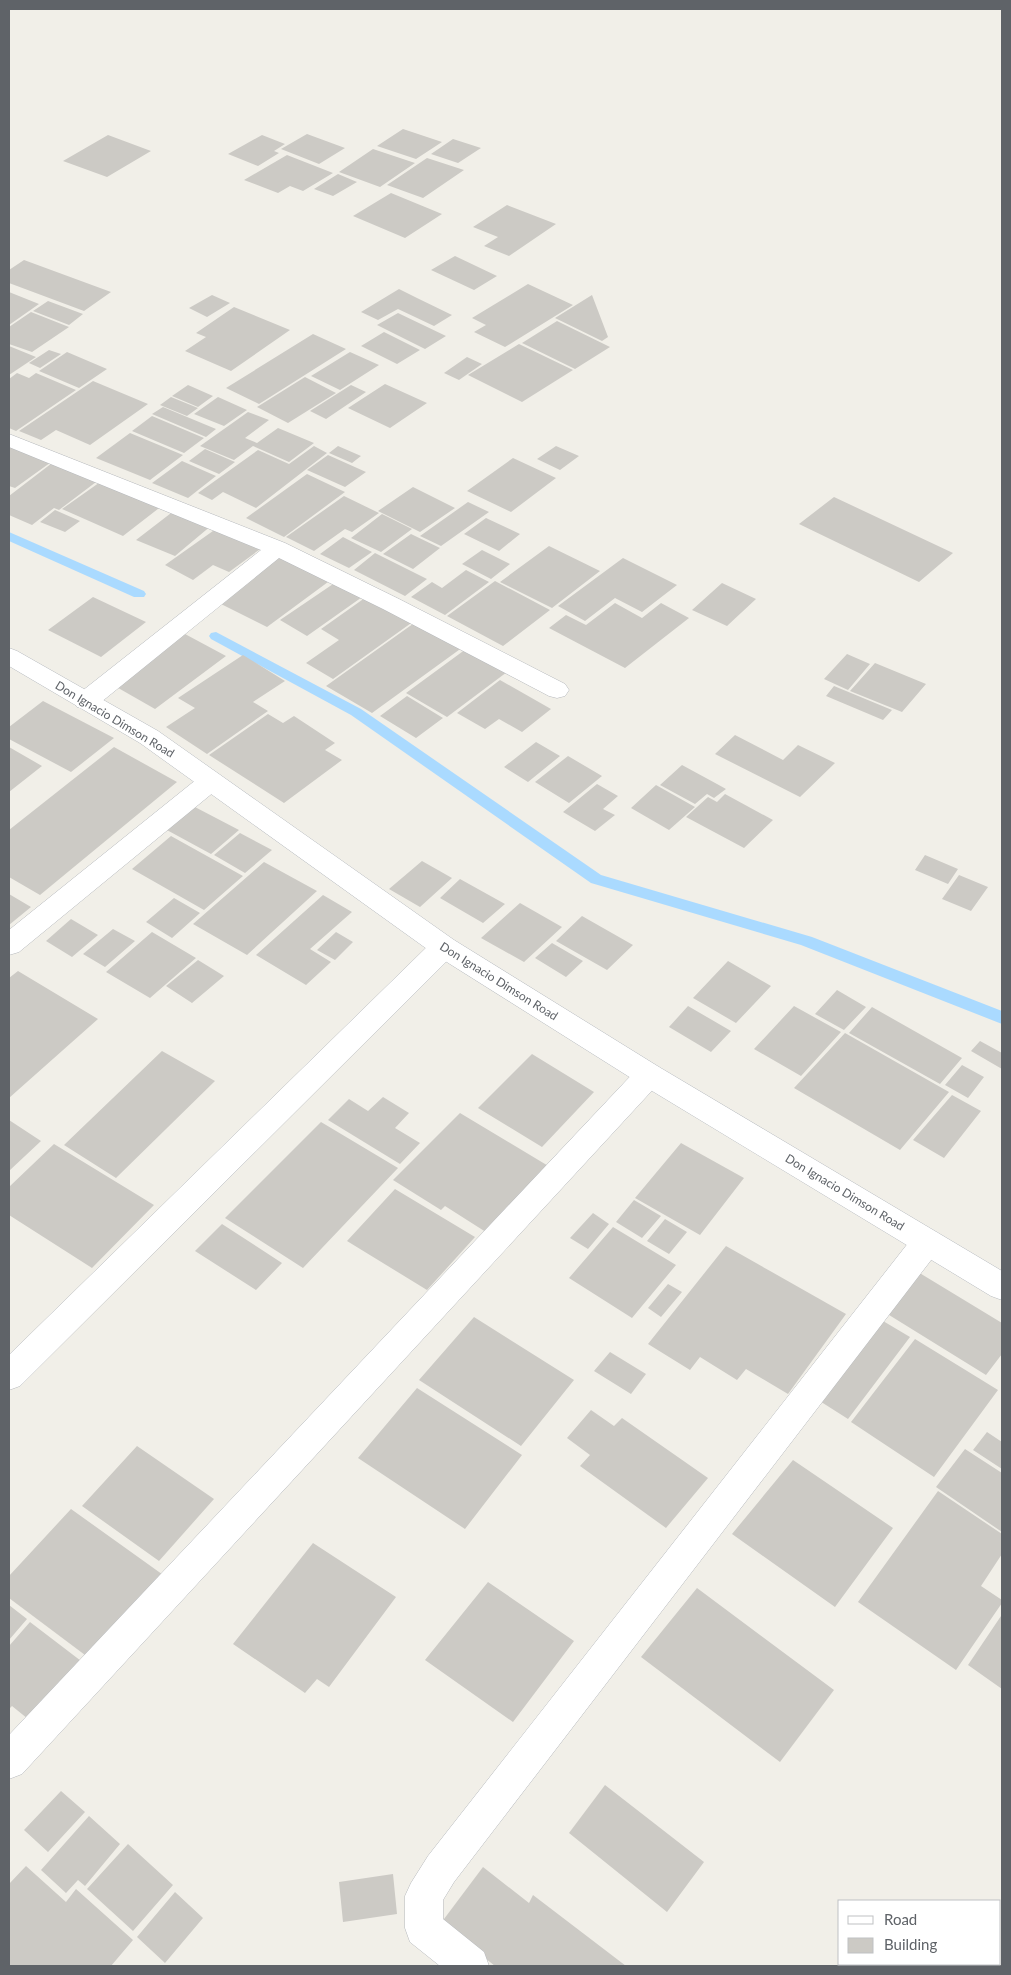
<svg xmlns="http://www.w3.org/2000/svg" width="1011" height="1975" font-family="Lato,sans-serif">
<rect width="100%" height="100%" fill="#f1efe8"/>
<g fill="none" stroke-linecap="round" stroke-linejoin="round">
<path fill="#aadaff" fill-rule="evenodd" d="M9,532l135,59 2,3 -2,3h-10l-125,-56z
M216,632l145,77 240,166 211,62 190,74v13l-201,-79 -210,-62 -240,-168 -140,-76 -2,-3 2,-3z"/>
</g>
<path fill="#cccac5" d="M403,129l39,13 -26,17 -39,-13z
M307,134l38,14 -26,16 -38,-15z
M108,135l43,16 -44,26 -44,-16z
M262,135l23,9 -11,7 5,2 -21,13 -30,-12z
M453,139l28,9 -23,15 -27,-9z
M373,149l42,14 -35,24 -41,-15z
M287,155l46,18 -30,18 -13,-5 -12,7 -34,-13z
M427,158l37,12 -41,28 -36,-13z
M338,174l19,8 -24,14 -19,-7z
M391,193l51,21 -37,24 -52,-22z
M507,205l49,19 -47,32 -25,-10 14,-9 -25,-10z
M455,256l42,20 -23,14 -43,-20z
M24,260l87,32 -27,19 -75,-28v-13z
M528,284l45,21 -68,42 -31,-15 12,-7 -14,-7z
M399,289l18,9 35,17 -18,11 -36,-17 -20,11 -17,-8z
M9,292l30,12 -30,21z
M212,295l18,8 -23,14 -18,-9z
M592,295l16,42 -6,4 -47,-23z
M48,301l35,13 -14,11 -36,-14z
M234,307l56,23 -59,41 -46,-20 21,-14 -10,-4z
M31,312l38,15 -37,25 -23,-8v-17z
M398,313l48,23 -21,13 -48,-24z
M557,321l53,26 -35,22 -53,-26z
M384,332l36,18 -23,14 -36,-18z
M313,334l33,15 -87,55 -33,-16z
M519,344l54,26 -51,32 -54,-27z
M9,346l27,11 -27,18z
M49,350l12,4 -21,14 -11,-5z
M67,352l40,17 -28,19 -40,-17z
M350,352l29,13 -39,25 -29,-14z
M467,357l15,7 -23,16 -15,-7z
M17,373l12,5 7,-5 40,17 -60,41 -7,-3v-49z
M305,377l31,16 -48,30 -31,-16z
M93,381l55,23 -58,41 -34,-15 -15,10 -22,-9z
M385,384l42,19 -37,25 -42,-20z
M188,385l25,11 -15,11 -26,-11z
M351,385l15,7 -40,27 -16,-8z
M171,397l27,11 -11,8 -27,-11z
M218,397l29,13 -23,16 -30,-12z
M163,407l53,22 -10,8 -54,-23z
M248,412l21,8 -24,18 12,5 21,-15 36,15 -25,19 -36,-16 -19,14 -34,-14z
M152,416l52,22 -20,15 -52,-22z
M130,433l53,22 -33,25 -54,-22z
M12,442l42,18 -39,28 -6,-2v-41z
M314,446l13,7 -71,55 -33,-16 -11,8 -14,-7 60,-43 31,14z
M338,446l23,10 -9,7 -23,-10z
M556,446l23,10 -19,14 -23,-11z
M205,449l30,13 -16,12 -30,-13z
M328,455l38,17 -21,15 -38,-17z
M513,458l43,20 -45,34 -44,-21z
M56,460l44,19 -41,31 -5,-2 -22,17 -23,-10v-19z
M182,461l34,15 -28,22 -36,-15z
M307,474l38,18 -61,45 -38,-19z
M103,480l60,25 -40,31 -61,-27z
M413,487l42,21 -35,24 -42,-21z
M344,496l35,17 -27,19 -7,-3 -31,22 -28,-14z
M834,497l119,56 -34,29 -120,-58z
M468,502l21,10 -48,34 -21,-10z
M55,510l25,11 -15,11 -25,-10z
M175,510l37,15 -37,31 -39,-16z
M382,514l30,15 -31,23 -30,-14z
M486,518l34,16 -21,17 -35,-17z
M220,526l43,21 -34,25 -16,-7 -20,15 -28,-15z
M411,534l29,14 -27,21 -30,-15z
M343,537l29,15 -23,16 -29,-14z
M549,546l51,25 -48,37 -52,-26z
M482,550l28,14 -19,15 -29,-15z
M275,553l53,29 -61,45 -52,-26z
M375,553l52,26 -22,17 -51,-26z
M623,558l54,27 -35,27 -27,-14 -30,23 -27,-15z
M466,570l23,12 -44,33 -34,-18 21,-15 10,6z
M339,580l26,15 -58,41 -27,-16z
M495,581l55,29 -47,36 -56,-30z
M722,583l34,16 -29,27 -35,-16z
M369,595l45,26 -81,58 -27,-16 33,-23 -18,-11z
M93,597l53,25 -45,35 -53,-27z
M615,603l27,15 19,-15 28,15 -64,50 -76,-40 17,-13 20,10z
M417,621l46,26 -91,66 -46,-27z
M185,634l41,22 -71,53 -42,-24z
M466,649l41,23 -60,45 -41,-24z
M847,654l23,10 -22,26 -24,-11z
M243,655l42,26 -32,21 15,9 -61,43 -41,-27 29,-19 -17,-10z
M875,663l51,21 -24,28 -52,-21z
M500,680l51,29 -29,23 -23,-13 -14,10 -28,-16z
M834,686l58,24 -9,10 -57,-24z
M407,696l36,22 -27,20 -36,-22z
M43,701l71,37 -43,34 -62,-33v-12z
M268,714l15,9 11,-7 41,27 -10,7 17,10 -58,43 -75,-48z
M735,735l48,25 15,-15 37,18 -35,34 -85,-43z
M536,742l24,14 -32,26 -24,-15z
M9,747l33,19 -33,26z
M114,747l63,35 -137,113 -31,-18v-47z
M568,756l34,20 -33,27 -34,-21z
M682,765l35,19 9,5 -12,9 -7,-4 -12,10 -35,-19z
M597,784l21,12 -15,13 12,6 -20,16 -32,-19z
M656,785l39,22 -26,23 -38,-22z
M725,794l48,26 -29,28 -58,-31 22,-20 9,5z
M193,806l46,24 -28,24 -46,-25z
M240,833l32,17 -27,23 -31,-18z
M171,836l72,40 -39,34 -72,-41z
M925,855l33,14 -10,15 -33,-14z
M422,861l30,17 -32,29 -31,-18z
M264,862l53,29 -70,64 -54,-31z
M959,875l29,12 -17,24 -29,-12z
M460,879l45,25 -22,19 -43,-25z
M9,894l22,13 -22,18z
M323,895l29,17 -42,37 21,13 -25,23 -50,-30z
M174,898l26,15 -28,25 -26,-16z
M520,903l42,24 -38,35 -43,-24z
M582,916l51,29 -26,25 -51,-29z
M71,919l27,16 -26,22 -26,-16z
M113,929l22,12 -30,26 -22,-13z
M152,932l44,26 -46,40 -44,-26z
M336,932l17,10 -18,18 -18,-10z
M552,943l31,18 -17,16 -31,-19z
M198,960l26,16 -32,27 -26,-17z
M728,961l43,25 -35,37 -43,-25z
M18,971l80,48 -89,79v-120z
M837,990l29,17 -22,23 -29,-16z
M688,1006l43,25 -20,21 -42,-25z
M794,1006l47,26 -40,44 -47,-27z
M872,1007l90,51 -22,26 -91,-51z
M845,1033l104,59 -49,58 -106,-62z
M980,1041l22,12v16l-31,-18z
M162,1051l53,30 -99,97 -52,-33z
M532,1054l62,38 -52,55 -64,-39z
M962,1065l22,12 -16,21 -23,-13z
M952,1095l29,16 -37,47 -31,-18z
M383,1097l26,16 -14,15 25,15 -20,21 -72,-44 21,-21 19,12z
M460,1113l90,54 -61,67 -44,-28 -4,4 -48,-30z
M9,1120l32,21 -32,30z
M321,1122l77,46 -95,100 -78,-50z
M681,1143l63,35 -44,57 -65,-37z
M54,1144l100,61 -62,63 -83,-53v-28z
M395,1189l80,48 -48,53 -80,-49z
M634,1200l27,16 -19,22 -26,-16z
M593,1213l16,11 -21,25 -18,-11z
M665,1219l22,13 -18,22 -22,-13z
M222,1224l60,39 -26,27 -61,-39z
M613,1227l63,38 -44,53 -63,-40z
M726,1246l120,68 -58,80 -42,-25 -9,11 -37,-23 -10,13 -42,-26z
M913,1269l89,54v31l-16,21 -105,-65z
M668,1284l14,8 -21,25 -13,-9z
M474,1317l100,63 -53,66 -102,-66z
M878,1318l32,19 -62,82 -33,-21z
M915,1339l83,51 -64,87 -83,-55z
M610,1352l36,22 -15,20 -37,-23z
M417,1388l105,67 -57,74 -107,-71z
M591,1410l23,16 8,-8 86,60 -42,50 -86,-62 10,-11 -23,-17z
M987,1432l15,10v27l-29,-19z
M137,1446l77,53 -55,62 -77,-55z
M965,1449l37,24v59l-66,-45z
M793,1460l100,68 -58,79 -103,-73z
M938,1491l64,43v20l-21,32 21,14v3l-46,67 -98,-68z
M71,1509l95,68 -73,84 -84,-63v-22z
M313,1543l83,54 -67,90 -12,-8 -12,14 -72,-49z
M488,1582l86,59 -61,81 -88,-62z
M697,1588l137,102 -54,72 -139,-105z
M9,1605l18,14 -18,21z
M1001,1616l1,1v72l-34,-24z
M30,1622l55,42 -52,59 -21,-17 -3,3v-63z
M605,1785l99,77 -37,50 -98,-79z
M61,1791l24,21 -37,40 -24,-22z
M89,1816l31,28 -35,42 -7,-6 -12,13 -25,-23z
M128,1844l45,41 -40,46 -46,-42z
M26,1866l40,36 10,-13 57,51 -22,26h-102v-82z
M483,1867l46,36 4,-8 93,71h-131l-54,-43z
M393,1874l4,40 -54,8 -4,-40z
M175,1892l28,26 -38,45 -28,-26z"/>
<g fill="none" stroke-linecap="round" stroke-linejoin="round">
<defs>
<path id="street" d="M9,434l276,109 114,56 166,85 4,6 -4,6 -8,2 -8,-2 -166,-87 -104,-51 -184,149 -9,2 -9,-2 -3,-6 3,-6 184,-145 -252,-103z
M211,772l9,3 4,6 -4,6 -201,165 -10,3v-25l193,-155z
M444,937l10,3 4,7 -4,7 -434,432 -11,4v-35l425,-415z
M649,1064l10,3 4,8 -4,8 -637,691 -13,5v-44l630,-668z
M927,1229l11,4 4,9 -4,9 -484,631 -11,18v19l41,33 5,14h-49l-30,-24 -5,-14v-32l6,-13 17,-27 488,-623z"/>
<path id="secondary" d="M9,648l8,3 141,80 296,209 205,127 343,204v29l-11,-4 -352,-213 -205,-129 -294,-211 -131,-77z"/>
</defs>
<use href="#street" stroke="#b5b8bc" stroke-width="1"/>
<use href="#secondary" stroke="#b6babf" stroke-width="1"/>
<use href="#street" fill="#fff" fill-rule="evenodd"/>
<use href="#secondary" fill="#fff" fill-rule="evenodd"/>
</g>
<g text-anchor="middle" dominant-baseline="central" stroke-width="4" stroke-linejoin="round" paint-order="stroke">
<g font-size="12" fill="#5f6368" stroke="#fff">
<text transform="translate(115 719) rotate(31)">Don Ignacio Dimson Road</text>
<text transform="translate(499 981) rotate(32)">Don Ignacio Dimson Road</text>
<text transform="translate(845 1192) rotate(31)">Don Ignacio Dimson Road</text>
</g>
</g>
<rect width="1011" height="1975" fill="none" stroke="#5f6368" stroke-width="20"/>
<rect x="838" y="1900" width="162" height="65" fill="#ffffff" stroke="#bfc1c3"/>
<rect x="848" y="1916" width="25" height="8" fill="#ffffff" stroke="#bfc1c3"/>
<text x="884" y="1925" font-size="15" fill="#5f6368">Road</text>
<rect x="848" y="1938" width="25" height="15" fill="#cccac5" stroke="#bfc1c3"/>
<text x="884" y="1950" font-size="15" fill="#5f6368">Building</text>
</svg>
